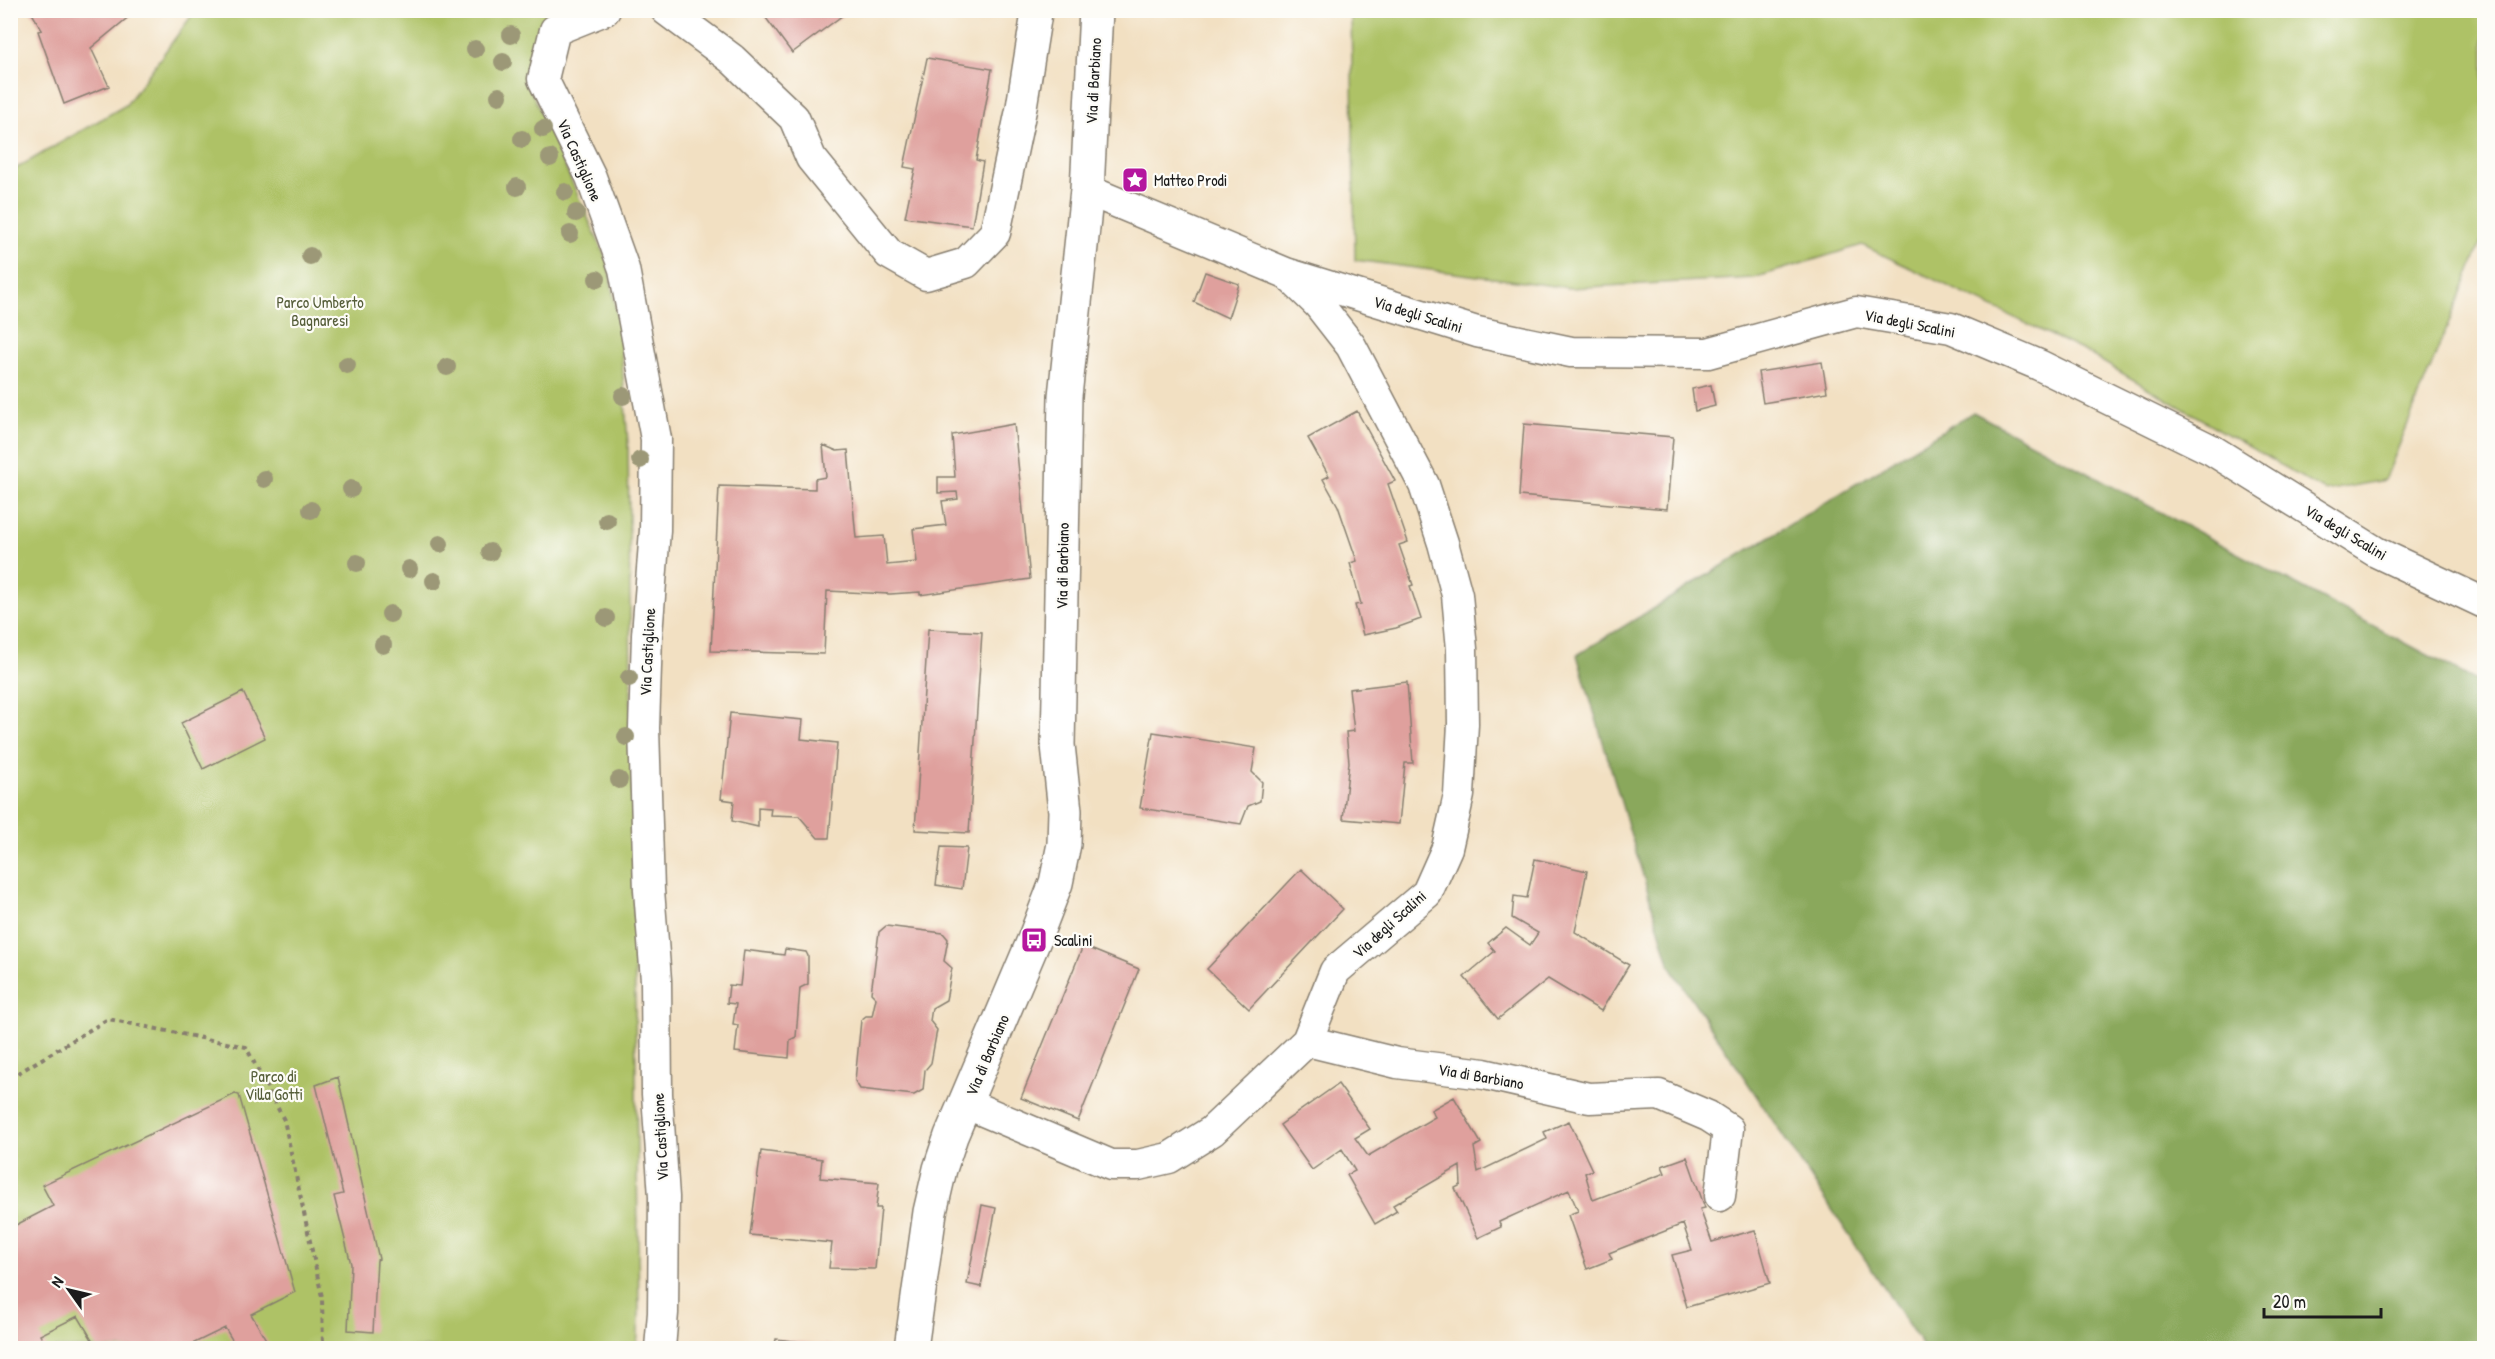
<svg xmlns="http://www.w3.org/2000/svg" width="2495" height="1359" font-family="'Patrick Hand',sans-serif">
<rect width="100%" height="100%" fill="#fdfcf7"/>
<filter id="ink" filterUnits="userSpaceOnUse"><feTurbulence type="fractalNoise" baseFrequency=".0167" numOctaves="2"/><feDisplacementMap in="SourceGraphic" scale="12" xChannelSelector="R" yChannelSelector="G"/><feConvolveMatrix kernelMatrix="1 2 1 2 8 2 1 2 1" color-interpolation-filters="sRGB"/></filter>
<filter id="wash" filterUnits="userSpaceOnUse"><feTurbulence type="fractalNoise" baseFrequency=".008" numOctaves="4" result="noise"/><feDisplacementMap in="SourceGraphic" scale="24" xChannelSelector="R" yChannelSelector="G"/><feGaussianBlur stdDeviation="1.35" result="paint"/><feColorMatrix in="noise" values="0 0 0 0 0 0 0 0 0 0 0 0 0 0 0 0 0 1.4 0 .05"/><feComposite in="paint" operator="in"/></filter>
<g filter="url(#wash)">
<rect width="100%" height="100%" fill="#f2e0c2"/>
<path fill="#aec266" stroke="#656f41" stroke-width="1.5" d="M195,11h371l-20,8 -18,65 80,179 12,71 8,110 11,874 -2,30h-626l-1,-1176 116,-67z
M1351,11h1133v225l-99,244 -60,11 -241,-140 -222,-106 -108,33 -184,10 -215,-28z"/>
<path fill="#8aa85b" stroke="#53623c" stroke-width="1.5" d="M1973,412l511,273v663h-560l-254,-382 -93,-311z"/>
<g id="blocks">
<path fill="#dfa09d" d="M30,10h107l-46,38 18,38 -45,18 -26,-73 4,-1z
M760,10h86l1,2 -55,41z
M927,58l65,11 -16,91 7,2 -11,64 -67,-9 10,-48 -11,-2z
M1205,272l34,12 -11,34 -34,-16z
M1822,362l5,30 -64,11 -5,-31z
M1711,385l4,21 -20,5 -3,-22z
M1357,411l38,70 -7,3 20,58 -9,3 14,40 -3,1 11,33 -25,9 -33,7 -8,-30 6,-1 -11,-41 7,-2 -19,-55 -15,-27 6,-3 -21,-38z
M1014,424l16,155 -110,16v-3l-30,2 -63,-3 -3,63 -113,-3 8,-165 96,3v-10l11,-2 -3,-32 14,6 11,-1 8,88 28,-2 3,29 30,-3 -4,-33 33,-4 -4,-24 16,-2 -1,-7 -19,1v-16h17l-3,-42z
M1524,424l149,13 -6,72 -148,-13z
M928,629l54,3 -13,201 -54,-3z
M1407,682l6,81h-8l-6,61 -56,-5 6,-57 -3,-30 8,-1 -5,-42z
M243,692l22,46 -62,31 -22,-46z
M730,713l73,7 -2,19 36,4 -8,95h-11l-19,-22 -29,-1 1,-7 -13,-1v20l-26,-6 2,-20 -13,-2z
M1153,732l103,16 -4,24 10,10 -2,19 -12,5 -7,18 -101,-16z
M941,847l26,1 -5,41 -26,-4z
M1535,859l52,12 -12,61 54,33 -28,46 -53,-32 -50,40 -34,-42 31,-26 -7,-8 18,-15 24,17 8,-12 -26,-15 2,-22 13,2z
M1301,869l42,40 -94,100 -42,-40z
M886,926l57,7 5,6 -4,22 8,7 -6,32 -14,8 -2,13 7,9 -6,33 -6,7 -2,20 -9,5 -54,-6 -5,-8 6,-61 5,-4h6l4,-18 -5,-5 8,-61z
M1083,946l56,23 -61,152 -57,-23z
M785,949l21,3 2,4v28l-8,4 -4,49 -6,3 -1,18 -54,-6 3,-27 -5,-1 3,-20 -9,-1 2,-18 11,1 4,-36 40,5z
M338,1077l41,182 -2,1 -4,72 -25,-2 3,-66 -17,-68 9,-2 -27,-109z
M1338,1084l32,45 -15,9 13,18 67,-39 -4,-7 23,-13 27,46 -7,4 4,25 69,-33 -3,-7 25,-11 23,49 -7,3 8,27 72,-27 -3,-7 25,-9 18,51 -5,1 12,33 43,-12 15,53 -83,24 -15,-52 20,-5 -9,-26 -74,29 3,6 -25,10 -19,-54 10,-4 -9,-21 -70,32 2,5 -23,11 -23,-50 6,-3 -1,-19 -67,39 4,6 -22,13 -28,-49 8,-4 -13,-22 -30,21 -32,-45z
M235,1094l4,1 56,197 -44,22 20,34h-34l-12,-20 -41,20h-87l-19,-32 -38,19 7,13h-37v-120l43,-22 -11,-21z
M761,1151l61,8 -2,19 59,5 -3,25h5l-6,61 -46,-1 3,-25 -82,-8z
M982,1205l14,3 -15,79 -14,-3z
M776,1339l69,8v1h-71z"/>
</g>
</g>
<g filter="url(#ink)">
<use href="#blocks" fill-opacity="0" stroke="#877e6f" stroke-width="1.5"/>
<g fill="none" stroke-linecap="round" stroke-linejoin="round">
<defs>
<path id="minor" d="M605,10l-50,20 -12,49 48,98 33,92 32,170 -1,91 -8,105 -3,93 5,162 7,90 1,114 7,103 -1,116 -3,35
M666,10l66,49 62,59 17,40 78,96 37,21 40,-12 29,-30 26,-123 16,-100
M1087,190l199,83 191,59 94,20 137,1 148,-41 95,16 88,37 173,85 164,102 108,51
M1290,277l29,28 32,41 73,139 19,58 14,52 5,54 1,75 -4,71 -12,53 -20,45 -92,78 -28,70
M967,1104l144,61h27l31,-7 43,-27 95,-90 90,22 87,11 105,24 70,-3 49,21 20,13 -8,67"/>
<path id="tertiary" d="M911,1348l19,-136 10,-43 11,-33 83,-196 22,-57 8,-39 1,-33 -7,-66 7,-349 22,-206 9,-180"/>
</defs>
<use href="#minor" stroke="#877e6f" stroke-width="33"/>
<use href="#tertiary" stroke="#877e6f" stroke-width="36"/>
<path stroke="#877e6f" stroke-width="4" stroke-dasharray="4.5 4.5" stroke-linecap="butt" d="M10,1078l98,-59 138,28 38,73 38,177 1,51"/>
<use href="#minor" stroke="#fff" stroke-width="30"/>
<use href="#tertiary" stroke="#fff" stroke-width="33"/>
</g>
<g fill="#9c9877">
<circle cx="511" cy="35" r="9"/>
<circle cx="475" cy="49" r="9"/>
<circle cx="503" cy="62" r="9"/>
<circle cx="499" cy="96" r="9"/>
<circle cx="543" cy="129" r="9"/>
<circle cx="522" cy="139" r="9"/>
<circle cx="550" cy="158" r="9"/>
<circle cx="517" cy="187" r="9"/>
<circle cx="565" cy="192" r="9"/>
<circle cx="576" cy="213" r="9"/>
<circle cx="570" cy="234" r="9"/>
<circle cx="310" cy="256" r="9"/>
<circle cx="597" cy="279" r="9"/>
<circle cx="347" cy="365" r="9"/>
<circle cx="447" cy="367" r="9"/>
<circle cx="623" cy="396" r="9"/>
<circle cx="640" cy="460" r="9"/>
<circle cx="264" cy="479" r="9"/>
<circle cx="351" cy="489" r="9"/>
<circle cx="311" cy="510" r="9"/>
<circle cx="607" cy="521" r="9"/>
<circle cx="440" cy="544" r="9"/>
<circle cx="490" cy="552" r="9"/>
<circle cx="357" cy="563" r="9"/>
<circle cx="409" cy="569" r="9"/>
<circle cx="434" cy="581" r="9"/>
<circle cx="390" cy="614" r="9"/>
<circle cx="606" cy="618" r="9"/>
<circle cx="383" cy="645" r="9"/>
<circle cx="629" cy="678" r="9"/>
<circle cx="626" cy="737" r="9"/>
<circle cx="619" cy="780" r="9"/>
</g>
</g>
<defs>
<symbol id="sight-square" viewBox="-11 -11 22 22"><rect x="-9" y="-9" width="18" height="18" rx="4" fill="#b5179e" stroke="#fdfcf7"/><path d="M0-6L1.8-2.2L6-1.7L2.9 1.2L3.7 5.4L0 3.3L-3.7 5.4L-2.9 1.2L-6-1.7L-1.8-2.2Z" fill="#fff"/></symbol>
<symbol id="bus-square" viewBox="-11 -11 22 22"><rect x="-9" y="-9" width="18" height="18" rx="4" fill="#b5179e" stroke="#fdfcf7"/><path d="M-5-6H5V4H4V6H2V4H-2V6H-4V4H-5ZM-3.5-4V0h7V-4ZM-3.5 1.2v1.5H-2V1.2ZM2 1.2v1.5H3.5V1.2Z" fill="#fff"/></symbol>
</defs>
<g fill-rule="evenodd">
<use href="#sight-square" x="1120" y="165" width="30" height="30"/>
<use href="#bus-square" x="1019" y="925" width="30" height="30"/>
</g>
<g text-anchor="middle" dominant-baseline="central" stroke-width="4.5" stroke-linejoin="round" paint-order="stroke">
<g font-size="16" fill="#1c1c1c" stroke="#fdfcf7">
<text transform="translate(1093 81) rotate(-87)">Via di Barbiano</text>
<text transform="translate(580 160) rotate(66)">Via Castiglione</text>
<text transform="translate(1418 314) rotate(17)">Via degli Scalini</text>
<text transform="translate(1910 323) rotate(11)">Via degli Scalini</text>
<text transform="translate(2346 532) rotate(31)">Via degli Scalini</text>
<text transform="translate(1062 566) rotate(-89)">Via di Barbiano</text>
<text transform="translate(647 652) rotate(-87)">Via Castiglione</text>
<text transform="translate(1389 924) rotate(-42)">Via degli Scalini</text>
<text transform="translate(987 1055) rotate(-67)">Via di Barbiano</text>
<text transform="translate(1481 1076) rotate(10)">Via di Barbiano</text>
<text transform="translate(660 1137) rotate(-93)">Via Castiglione</text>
</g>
<g font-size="16" fill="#1c1c1c" stroke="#fdfcf7" text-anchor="start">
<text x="1154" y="180">Matteo Prodi</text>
<text x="1054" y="940">Scalini</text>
</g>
<g font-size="16" fill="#565e3a" stroke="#fdfcf7">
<text x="320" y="302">Parco Umberto<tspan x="320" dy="18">Bagnaresi</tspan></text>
<text x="274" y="1076">Parco di<tspan x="274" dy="18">Villa Gotti</tspan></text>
</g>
</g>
<rect width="2495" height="1359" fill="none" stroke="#fdfcf7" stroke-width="36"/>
<g transform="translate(69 1290) rotate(304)" stroke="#fdfcf7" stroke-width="4.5" paint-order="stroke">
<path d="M0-4.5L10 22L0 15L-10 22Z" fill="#1c1c1c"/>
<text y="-9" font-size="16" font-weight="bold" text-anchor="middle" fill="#1c1c1c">N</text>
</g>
<path d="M2264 1308v9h117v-9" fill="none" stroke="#1c1c1c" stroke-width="3"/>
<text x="2273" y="1308" font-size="18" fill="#1c1c1c" stroke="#fdfcf7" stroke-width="4.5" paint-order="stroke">20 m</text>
</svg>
